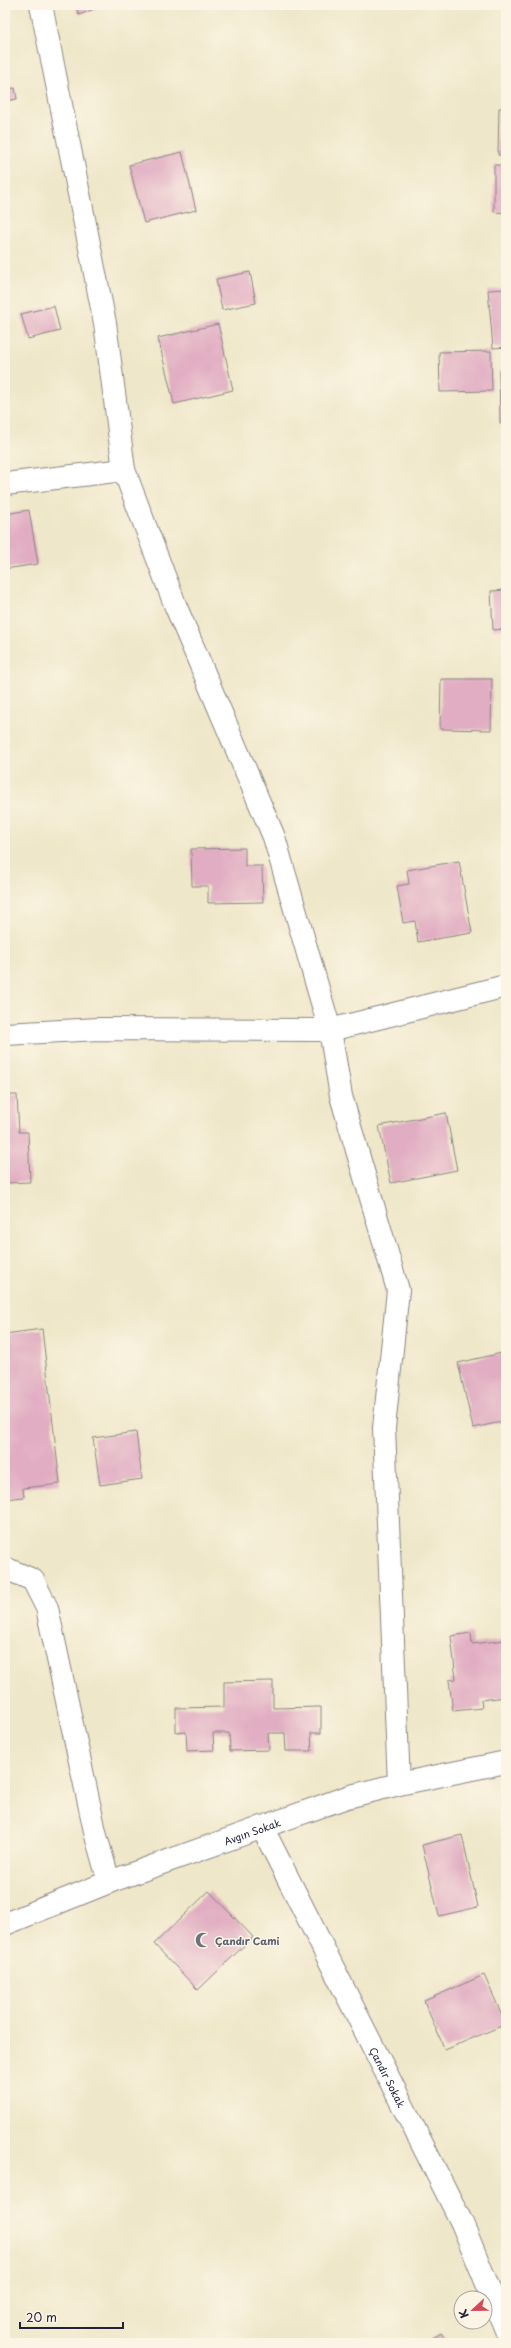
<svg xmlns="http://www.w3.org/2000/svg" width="511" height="2348" font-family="'Playpen Sans',sans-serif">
<rect width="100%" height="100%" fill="#fcf5e5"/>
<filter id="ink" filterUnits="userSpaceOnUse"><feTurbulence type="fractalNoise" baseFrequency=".025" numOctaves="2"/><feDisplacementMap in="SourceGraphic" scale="8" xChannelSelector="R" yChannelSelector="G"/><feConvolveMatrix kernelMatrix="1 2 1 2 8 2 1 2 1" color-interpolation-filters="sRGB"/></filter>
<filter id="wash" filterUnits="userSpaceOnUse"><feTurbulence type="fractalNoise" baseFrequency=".012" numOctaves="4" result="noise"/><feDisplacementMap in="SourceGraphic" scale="16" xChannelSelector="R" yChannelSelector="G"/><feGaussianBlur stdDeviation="0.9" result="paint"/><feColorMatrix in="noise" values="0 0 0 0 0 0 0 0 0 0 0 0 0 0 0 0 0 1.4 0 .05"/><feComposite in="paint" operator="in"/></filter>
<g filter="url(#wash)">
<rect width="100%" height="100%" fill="#efe7c9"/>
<g id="blocks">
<path fill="#e1adc2" d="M75,5h29l-25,10z
M15,88l2,11 -12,2v-12z
M499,108h7v47h-8z
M182,152l14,58 -52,13 -15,-58z
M494,165h12v48l-12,-1z
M250,272l6,31 -34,7 -6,-31z
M506,289v58l-13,1 -5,-58z
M54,306l6,25 -32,8 -7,-25z
M218,324l15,66 -59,14 -16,-66z
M491,351l1,40 -52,1 -1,-40z
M499,371h7v52h-6z
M29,510l9,54 -33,5v-55z
M506,590v39l-13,1 -2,-39z
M441,679h51l-1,51 -51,-1z
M245,848v18h17l1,36 -55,1v-17h-16l-1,-37z
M459,861l13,72 -54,9 -3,-21 -12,2 -6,-37 12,-2 -2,-14z
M5,1095h12l2,37h9l2,50 -25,1z
M446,1113l11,57 -66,13 -12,-57z
M42,1329l18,155 -37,4 1,9 -19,2v-165z
M506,1352v69l-33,7 -15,-65z
M136,1432l6,47 -42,6 -7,-47z
M471,1633l1,11 34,-4v57l-25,3 1,8 -29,3 -4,-31 7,-1 -5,-43z
M273,1681v27l48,-1v26h-10l1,18h-26l-1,-18h-17l1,17 -39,1 -1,-18h-16l1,17 -27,1 -1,-19 -10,1v-25l48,-1v-25z
M462,1835l16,72 -39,9 -17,-71z
M209,1891l44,46 -55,53 -44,-46z
M484,1975l22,49 -61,26 -21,-49z
M441,2333l7,10h-23z"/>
</g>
</g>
<g filter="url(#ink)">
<use href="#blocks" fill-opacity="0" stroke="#888482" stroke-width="1"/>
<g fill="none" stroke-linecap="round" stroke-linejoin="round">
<defs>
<g id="minor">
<path d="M41,5l64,318 19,147 52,137 98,230 56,193 11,66 57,194 -14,138 15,356"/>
<path d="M5,484l119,-14"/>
<path d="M5,1034l94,-5 231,1 176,-44"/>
<path d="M5,1568l28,12 14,28 49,228 13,46"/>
<path id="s1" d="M262,1827l200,396 44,107"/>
<path id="s2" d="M5,1924l104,-42 238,-85 52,-13 107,-22"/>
</g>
</defs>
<use href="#minor" stroke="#888482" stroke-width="24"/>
<use href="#minor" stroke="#fff" stroke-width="22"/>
</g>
</g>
<defs>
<symbol id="mosque-bare" viewBox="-9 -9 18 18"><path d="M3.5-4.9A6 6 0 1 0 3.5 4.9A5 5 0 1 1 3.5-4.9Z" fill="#6b7280" stroke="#fcf5e5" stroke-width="2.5" paint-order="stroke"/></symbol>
</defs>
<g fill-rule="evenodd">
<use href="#mosque-bare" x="192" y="1929" width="22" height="22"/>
</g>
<g text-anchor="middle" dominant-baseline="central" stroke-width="3" stroke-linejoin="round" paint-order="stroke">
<g font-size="10" fill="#22223b" stroke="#fcf5e5">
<text stroke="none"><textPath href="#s2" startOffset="264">Avgın Sokak</textPath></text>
<text stroke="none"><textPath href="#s1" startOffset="280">Çandır Sokak</textPath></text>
</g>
<g font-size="10" font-weight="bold" fill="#5b616d" stroke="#fcf5e5" text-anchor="start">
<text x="215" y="1940">Çandır Cami</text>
</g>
</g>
<rect width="511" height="2348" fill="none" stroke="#fcf5e5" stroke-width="20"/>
<g transform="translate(473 2310) rotate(248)"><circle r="19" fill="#fcf5e5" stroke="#a5a1a1"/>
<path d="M0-3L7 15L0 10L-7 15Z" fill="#d1495b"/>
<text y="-6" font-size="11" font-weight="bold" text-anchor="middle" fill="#22223b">K</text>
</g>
<path d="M20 2322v6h103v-6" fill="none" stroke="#22223b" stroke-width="2"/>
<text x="26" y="2322" font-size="12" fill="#22223b" stroke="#fcf5e5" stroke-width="3" paint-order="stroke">20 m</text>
</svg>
